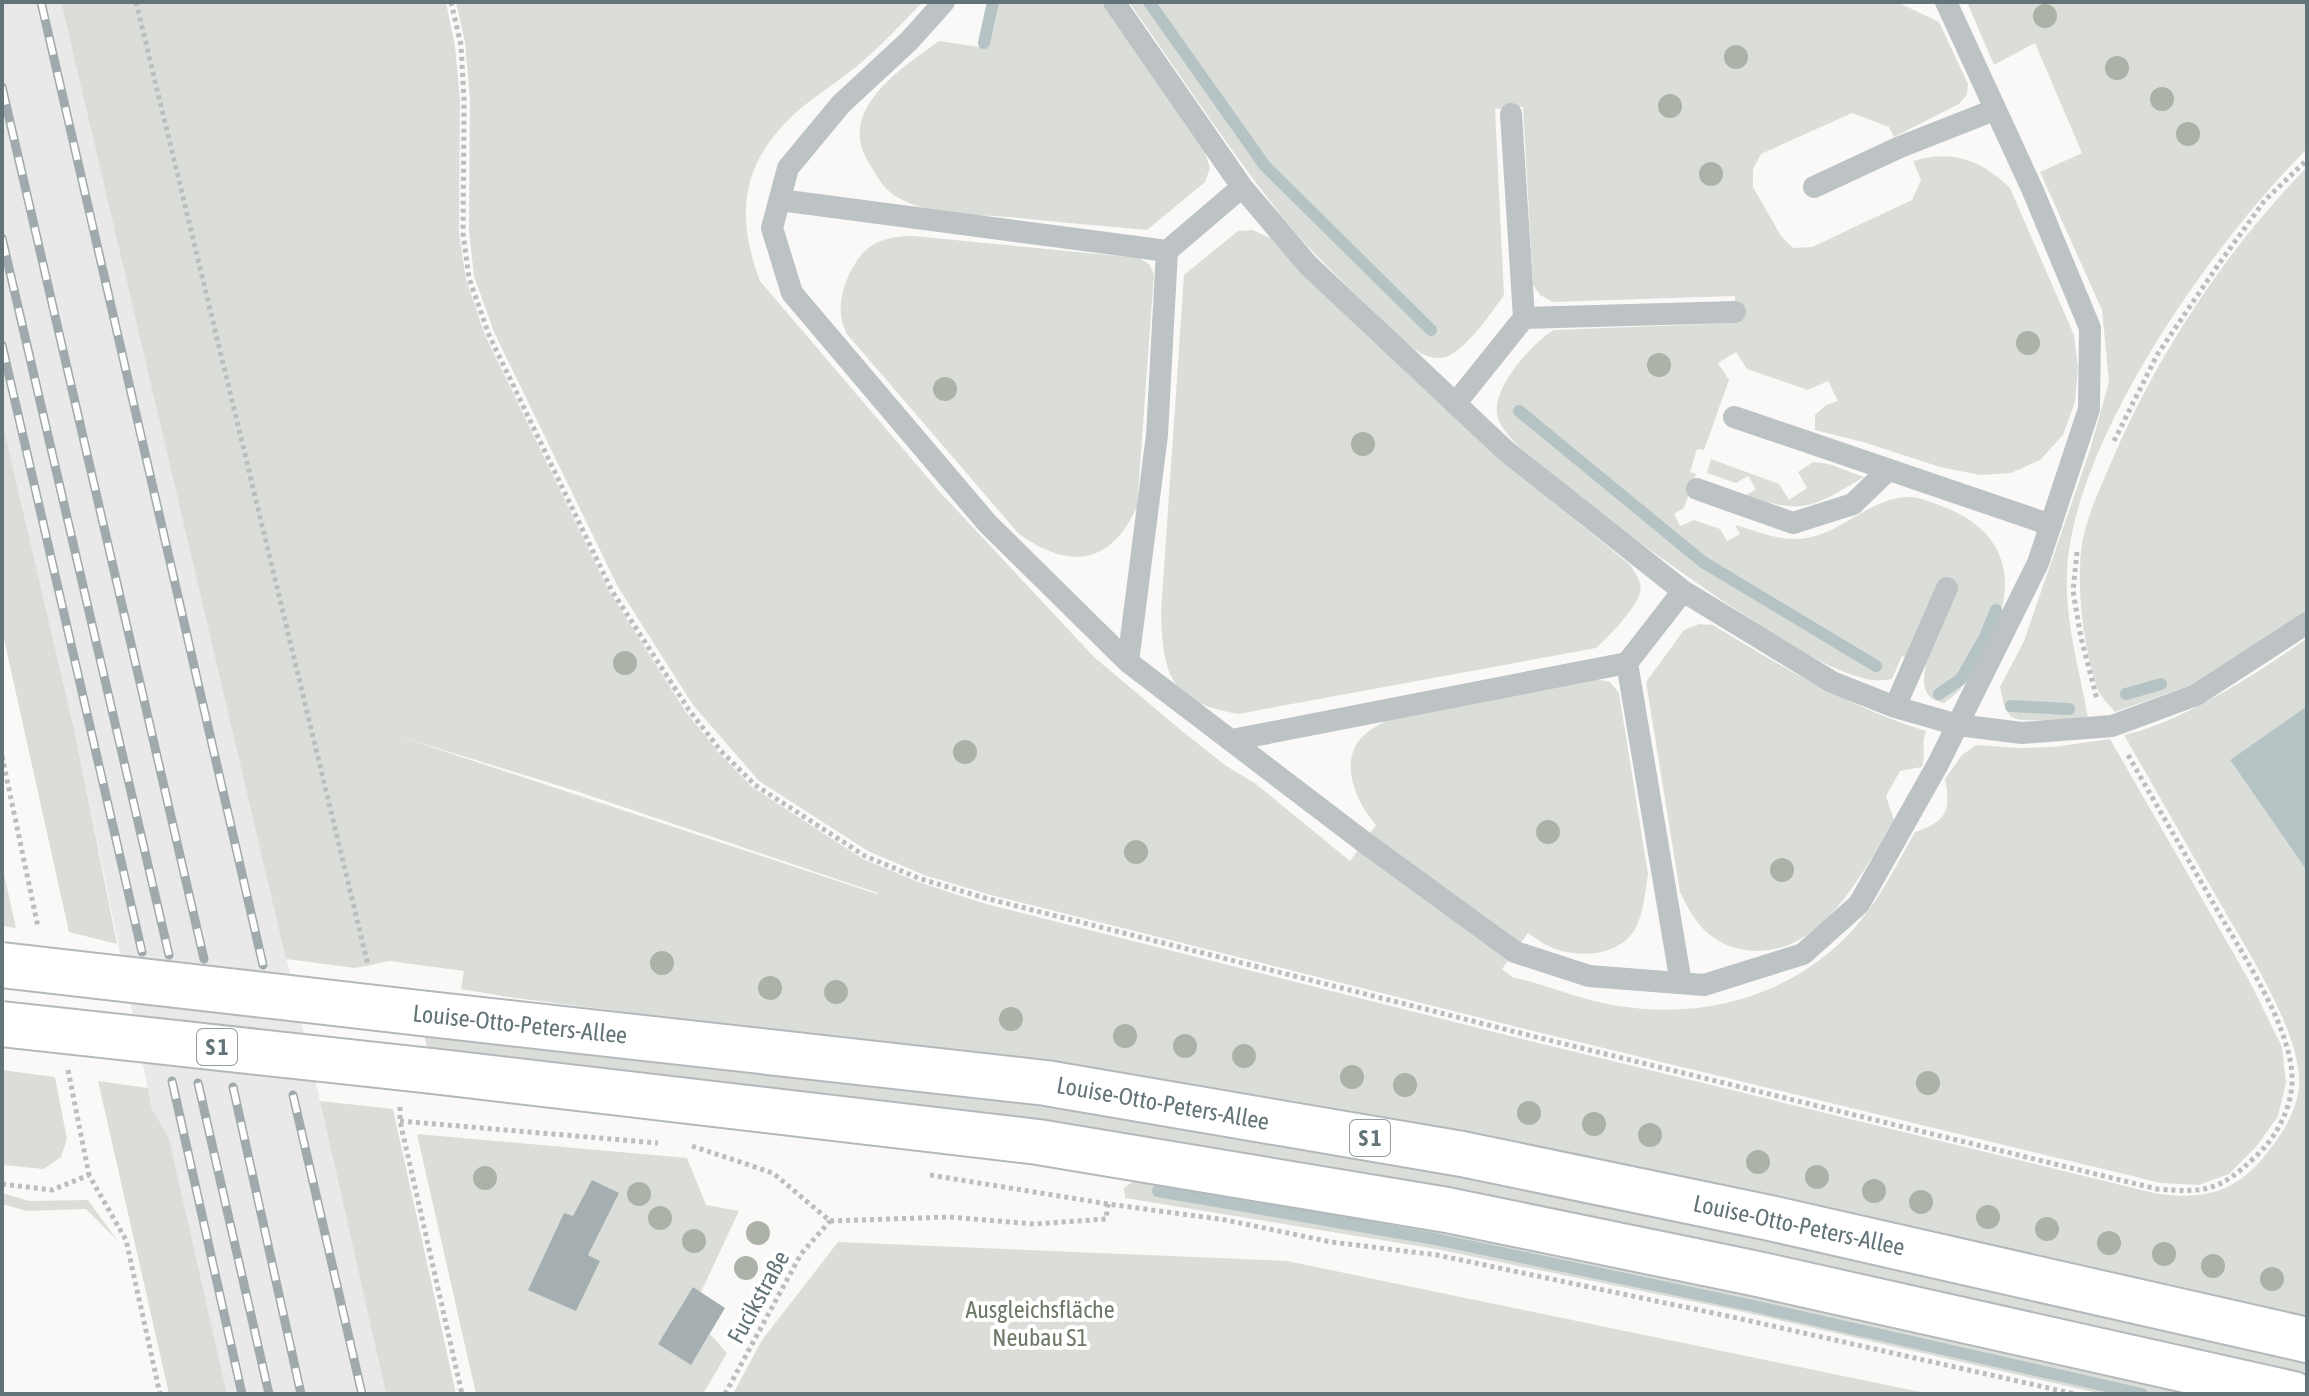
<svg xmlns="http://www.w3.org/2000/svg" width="2309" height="1396" font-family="'Asap Condensed',sans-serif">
<rect width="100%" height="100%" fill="#faf9f8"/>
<path fill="#e8e9e8" d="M2,2h59l259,1099 66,293h-159l-58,-256 -17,-29 -77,-376 -73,-312z"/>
<path fill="#dbded8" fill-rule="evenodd" d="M61,2h385l9,44 5,53 -1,134 7,46 19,56 124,256 77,121 33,41 33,34 111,72 58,24 65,21 536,135 632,154c45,7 78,2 109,-35 16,-19 33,-44 36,-70 5,-55 -60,-150 -87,-199 -29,-51 -58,-102 -88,-154 54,-11 138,-64 183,-97v68l-77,54 77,111v449l-1250,-252 -549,-71 -47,-8 3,-18 -75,-10 -34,7 -69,-9zM398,736l178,55 302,102 -1,1z
M456,2h467c-20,20 -40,42 -61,60 -20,17 -43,31 -63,48 -57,50 -65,102 -39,171l179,210 155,166 88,74 43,34 31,19 94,77 26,-36c-19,-21 -38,-63 -14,-88 12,-12 29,-18 45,-24l189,-34 14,3 9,11 29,181c-3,18 -4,39 -13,55 -16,27 -54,29 -80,20 -9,-3 -18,-10 -27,-16l-26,36 10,8c36,8 71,24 107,29 88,14 179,-12 238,-81 24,-28 40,-61 58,-93 32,-11 36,-21 30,-53l17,-24 14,-10 43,3 34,-1 57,-8 140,243 32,65 4,36 -8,33 -22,31 -27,27 -30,11 -38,-2 -636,-154 -538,-135 -63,-19 -56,-24 -109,-70 -66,-76 -75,-118 -124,-255 -20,-56 -5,-44 1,-132 -5,-58z
M992,2h109l103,147 6,19 -5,14 -58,48c-46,-4 -92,-8 -139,-13 -36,-3 -81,-1 -113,-21 -13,-8 -21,-25 -29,-38 -27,-51 39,-92 73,-117l40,6c13,-11 12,-29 13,-45z
M1129,2h768l42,20 29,62 -1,11 -8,9 -65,33 -5,-10 -37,-14 -91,41 -8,15v18l28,49 12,12 19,-1 100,-47 9,-20 -8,-19c38,-12 69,-1 97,27l64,147 4,32 -3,35 -12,33 -23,25 -29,13 -31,2 -40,-8 -77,-25 -48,-12v-15l11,-10 12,-4 -10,-20 -20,9 -61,-21 -11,-17 -18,11 11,17 -25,70 -7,-1 -7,23 6,2 -12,34 -10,6 6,12 14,-6 26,9 7,12 13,-7 -5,-9c25,7 46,17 72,13 36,-6 63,-40 101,-41 14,0 28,7 41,12 54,23 68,67 46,120 -12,27 -26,58 -51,74 -22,-4 -22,-20 -18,-38l-24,-9 -10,23c-11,2 -20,2 -30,-1 -42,-12 -82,-40 -118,-63 -65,-43 -127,-88 -187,-137 -17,-15 -52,-38 -59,-60 -9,-28 34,-75 56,-88l182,-7 -1,-27 -182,6 -13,-7 -7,-10 -10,-178 -28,2 9,186c-12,17 -42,61 -63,63 -25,2 -52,-31 -68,-47 -29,-28 -59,-56 -85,-87 -57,-71 -107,-148 -159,-222z
M1967,2h340v147c-92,91 -237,294 -240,426 -2,47 13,96 21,143l-30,3 -38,-1 -9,-3 -6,-8 -5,-22 24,-46 65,-188 20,-71 -7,-72 -62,-138 42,-19 -47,-110 -41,22z
M2307,167v444l-33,25 -83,49 -76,27c-6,-7 -15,-16 -18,-24 -14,-41 -22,-108 -14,-150 6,-27 19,-54 30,-80 46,-106 113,-208 194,-291z
M1253,230l19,9 265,250 92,75c6,8 14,18 11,29 -4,15 -32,45 -44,55l-358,66c-68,-12 -75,-38 -77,-102l23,-337 54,-44z
M914,236l225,22 10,6 5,10 -17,233c-27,59 -69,63 -119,26l-172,-200c-1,-5 -5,-12 -5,-18 -3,-24 13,-61 35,-72 13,-6 25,-7 38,-7z
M2,421l73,312 42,211 -48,-12 -67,-302z
M1711,459l68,25 10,16 18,-12 -9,-16 15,-10 16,2 35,13c-51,30 -60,39 -118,18l10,-6 -8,-13 -12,7 -29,-10z
M1699,624l14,1c69,42 136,82 213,106 -5,11 0,24 -4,36l-22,4 -14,25 8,24c-33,55 -76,145 -154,129 -32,-7 -47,-29 -60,-57l-34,-210 38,-52z
M2,865l14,63 -14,-2z
M424,1034l622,72 413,68 305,65 543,122v14l-549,-121 -1330,-203z
M2,1070l53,7 12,62 -6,18 -17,12 -42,-4z
M98,1081l50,7 4,21 17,29 58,256h-58z
M320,1101l73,8 63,285h-70z
M417,1134l270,24 19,47 33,6 -38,81 -8,-4 -35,56 33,20 19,-30 17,19 -24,41h-227z
M1140,1176l303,52 761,166h-102l-363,-83 -303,-62 -311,-51 -1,-10z
M2,1193l27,8 59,-1 29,40 -31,-31 -59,2 -25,-7z
M838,1242l449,19 643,133h-1197l29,-54z"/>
<path fill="#b6c3c5" d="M2307,706v165l-77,-111z"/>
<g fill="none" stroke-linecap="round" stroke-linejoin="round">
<path stroke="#b6c3c5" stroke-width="12" d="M1149,2l116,164 166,164
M984,43l9,-41
M1519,411l184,151 173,104
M1939,694l22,-15 24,-42 11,-27
M2126,694l35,-10
M2011,706l58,3
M1158,1191l277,48 314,66 393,89"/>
</g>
<path fill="#a5afb2" d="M592,1180l27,13 -31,62 12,6 -24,50 -48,-21 36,-77 9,3z
M693,1287l32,21 -34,57 -33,-21z"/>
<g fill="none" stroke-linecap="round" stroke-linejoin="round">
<defs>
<path id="primary" d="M420,1013l626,70 416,71 308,64 537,122
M432,1071l606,71 409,68 306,63 540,121"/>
</defs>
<use href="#primary" stroke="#b3b9bb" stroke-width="48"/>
<path stroke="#babec0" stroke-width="5" stroke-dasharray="4 4" stroke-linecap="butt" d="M136,2l232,963
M451,2l10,43 3,55 -1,133 6,45 20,57 123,256 77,119 32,41 34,34 110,71 56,23 64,19 539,136 633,155c48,4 63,2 98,-32 20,-18 36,-47 37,-74 3,-53 -54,-135 -80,-182 -28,-49 -57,-98 -85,-148
M2114,441l43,-86 59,-87 49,-68 42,-40
M2077,552l-4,39 8,47 16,61
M2,756l36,171
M68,1070l21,105
M400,1107v14l62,273
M400,1121l258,22
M692,1146l81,27 57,48 119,-4 85,7 72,-5 2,-15
M930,1175l178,29 118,16 105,22 106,13 300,63 338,76
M2,1184l50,6 37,-15 37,65 34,154
M725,1394l76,-140 29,-33"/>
<path stroke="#bdc3c5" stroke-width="22" d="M944,2l-35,39 -68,63 -53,64 -16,60 20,65 195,230 141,139 236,180 151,110 74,24 115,9 99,-31 56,-50 79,-140 100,-201 51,-154 1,-81 -57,-137 -87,-189
M1114,2l128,185 66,78 198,186 177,140 149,91 63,25 63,18 64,8 90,-7 84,-31 111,-72
M1814,187l86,-40 94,-37
M780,200l387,51 75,-64
M1524,318l211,-6
M1455,404l69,-86 -13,-204
M1734,417l317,108
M1697,489l96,34 60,-19 35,-34
M1128,662l29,-227 10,-184
M1627,663l54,320
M1895,707l52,-119
M1232,740l395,-77 56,-72"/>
<use href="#primary" stroke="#fff" stroke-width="44"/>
<defs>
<path id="rail" d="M41,2l222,963
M2,87l202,872
M2,238l167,717
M2,345l140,607
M172,1081l70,313
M198,1083l71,311
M233,1087l68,307
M293,1095l69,299"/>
</defs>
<use href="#rail" stroke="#a0a9ab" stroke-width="9"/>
<use href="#rail" stroke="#fff" stroke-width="6" stroke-dasharray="18" stroke-linecap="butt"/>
<defs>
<path id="primary-bridge" d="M2,965l418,48
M2,1024l430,47"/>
</defs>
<use href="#primary-bridge" stroke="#b3b9bb" stroke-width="48" stroke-linecap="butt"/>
<use href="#primary-bridge" stroke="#fff" stroke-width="44"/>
</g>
<g fill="#acb2a8">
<circle cx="2045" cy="16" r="12"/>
<circle cx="1736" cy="57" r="12"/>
<circle cx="2117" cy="68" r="12"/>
<circle cx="2162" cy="99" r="12"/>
<circle cx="1670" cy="106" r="12"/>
<circle cx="2188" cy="134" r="12"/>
<circle cx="1711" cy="174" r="12"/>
<circle cx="2028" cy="343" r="12"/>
<circle cx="1659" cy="365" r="12"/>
<circle cx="945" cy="389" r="12"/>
<circle cx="1363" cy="444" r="12"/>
<circle cx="625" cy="663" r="12"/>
<circle cx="965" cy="752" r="12"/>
<circle cx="1548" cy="832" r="12"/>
<circle cx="1136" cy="852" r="12"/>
<circle cx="1782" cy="870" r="12"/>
<circle cx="662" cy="963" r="12"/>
<circle cx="770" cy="988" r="12"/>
<circle cx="836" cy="992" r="12"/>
<circle cx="1011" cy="1019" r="12"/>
<circle cx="1125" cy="1036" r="12"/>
<circle cx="1185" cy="1046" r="12"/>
<circle cx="1244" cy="1056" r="12"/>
<circle cx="1352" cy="1077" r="12"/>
<circle cx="1928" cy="1083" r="12"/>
<circle cx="1405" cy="1085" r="12"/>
<circle cx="1529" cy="1113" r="12"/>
<circle cx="1594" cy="1124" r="12"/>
<circle cx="1650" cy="1135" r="12"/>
<circle cx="1758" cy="1162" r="12"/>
<circle cx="1817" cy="1177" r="12"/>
<circle cx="485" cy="1178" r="12"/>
<circle cx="1874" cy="1191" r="12"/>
<circle cx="639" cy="1194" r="12"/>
<circle cx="1921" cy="1202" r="12"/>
<circle cx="1988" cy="1217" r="12"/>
<circle cx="660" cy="1218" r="12"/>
<circle cx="2047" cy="1229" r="12"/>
<circle cx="758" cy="1233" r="12"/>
<circle cx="694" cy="1241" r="12"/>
<circle cx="2109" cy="1243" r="12"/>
<circle cx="2164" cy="1254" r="12"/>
<circle cx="2213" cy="1266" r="12"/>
<circle cx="746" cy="1268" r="12"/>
<circle cx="2272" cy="1279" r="12"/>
</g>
<g text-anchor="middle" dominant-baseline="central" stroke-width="8" stroke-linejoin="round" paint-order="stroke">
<g fill="#fff" stroke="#929ea1" stroke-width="2">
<rect x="197" y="1029" width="40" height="36" rx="6"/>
<rect x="1350" y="1120" width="40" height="36" rx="6"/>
</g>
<g font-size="22" font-weight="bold" fill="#637479">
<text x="217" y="1047">S 1</text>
<text x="1370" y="1138">S 1</text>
</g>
<g font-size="24" fill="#637479" stroke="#fff">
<text transform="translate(520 1024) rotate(6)">Louise-Otto-Peters-Allee</text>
<text transform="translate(1163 1103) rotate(10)">Louise-Otto-Peters-Allee</text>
<text transform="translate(1799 1225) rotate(12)">Louise-Otto-Peters-Allee</text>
<text transform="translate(758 1297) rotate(-61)">Fucikstraße</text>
</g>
<g font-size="24" fill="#6d7866" stroke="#fff">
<text x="1040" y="1309">Ausgleichsfläche<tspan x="1040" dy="28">Neubau S1</tspan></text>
</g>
</g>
<rect width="2309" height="1396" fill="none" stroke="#637479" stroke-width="8"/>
</svg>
